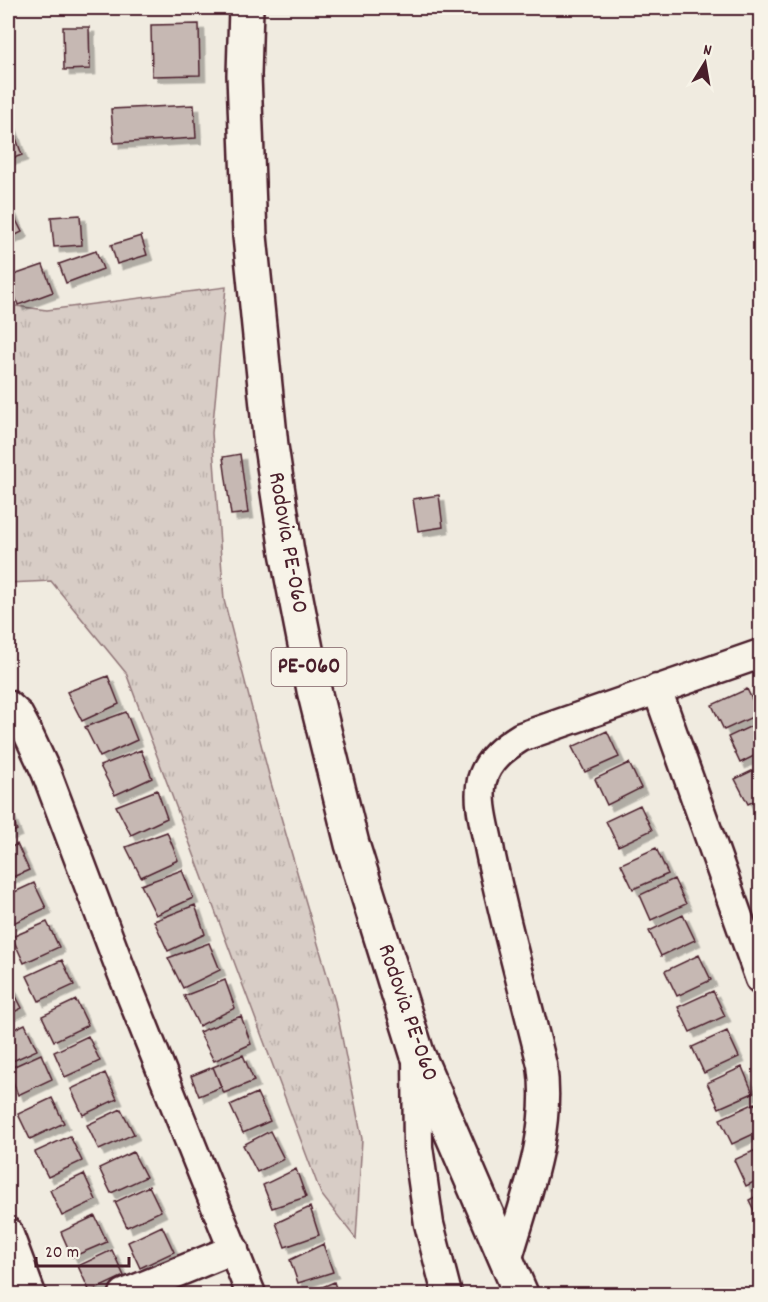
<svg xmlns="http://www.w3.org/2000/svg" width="768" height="1302" font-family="Dekko,sans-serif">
<defs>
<pattern id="grass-tufts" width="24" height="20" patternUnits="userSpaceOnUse" patternTransform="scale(1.5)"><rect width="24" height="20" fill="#d8cdc6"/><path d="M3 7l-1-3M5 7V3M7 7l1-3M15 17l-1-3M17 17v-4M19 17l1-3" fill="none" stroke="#bbb0aa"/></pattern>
<filter id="shadow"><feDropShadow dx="5.5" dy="5.5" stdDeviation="0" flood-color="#0004"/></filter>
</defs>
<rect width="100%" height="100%" fill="#f0ebe0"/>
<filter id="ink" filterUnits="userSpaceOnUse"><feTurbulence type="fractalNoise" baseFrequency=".0167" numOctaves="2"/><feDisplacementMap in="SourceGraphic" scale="12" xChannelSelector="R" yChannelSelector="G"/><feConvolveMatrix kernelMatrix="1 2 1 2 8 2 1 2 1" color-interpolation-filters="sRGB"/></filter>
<g filter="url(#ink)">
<path fill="url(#grass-tufts)" stroke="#917678" stroke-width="1.5" d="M226,287l-14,146 12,167 47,183 64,219 27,137 -6,100 -35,-45 -195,-521 -75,-92 -43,2v-278l39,5z"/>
<path fill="#c6b8b3" stroke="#4a1f2b" stroke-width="1.5" filter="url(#shadow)" d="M199,24l1,51 -48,1 -1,-51z
M63,27h26l1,42 -26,1z
M194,105l2,33 -82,5 -3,-34z
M10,121l12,34 -14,5v-38z
M10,208l12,24 -14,7v-30z
M80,215l2,30 -28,2 -3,-30z
M141,236l6,19 -30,9 -6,-19z
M96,251l7,18 -37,14 -7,-19z
M43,265l10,27 -35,13 -10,-28z
M240,454l8,59 -17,2 -8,-58z
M439,495l4,32 -25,4 -5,-32z
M108,676l11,28 -37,17 -15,-29z
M747,689l12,25 -35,16 -12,-25z
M126,712l11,28 -37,17 -15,-30z
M760,722v31l-20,10 -12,-26z
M607,731l12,26 -34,15 -13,-25z
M141,750l11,28 -37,17 -15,-29z
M629,763l12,25 -34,17 -12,-26z
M760,767v31l-12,6 -13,-25z
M157,790l10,28 -36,17 -15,-29z
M640,805l12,25 -34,16 -12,-25z
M8,808l9,22 -9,4z
M167,832l11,28 -37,17 -15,-30z
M17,844l12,26 -21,9v-30z
M656,848l12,26 -35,15 -12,-25z
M182,870l11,28 -37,17 -15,-30z
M674,879l12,25 -35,16 -11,-25z
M34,883l12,25 -35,16 -3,-8v-21z
M195,905l10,29 -37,17 -14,-30z
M683,915l12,25 -34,16 -12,-25z
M47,922l12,25 -35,16 -12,-26z
M209,943l11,27 -37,18 -15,-30z
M699,955l12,25 -34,16 -12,-25z
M62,960l12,25 -35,16 -12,-25z
M225,980l10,28 -36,18 -15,-30z
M9,983l13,25 -14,7v-31z
M713,991l12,25 -35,16 -12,-25z
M76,1000l12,25 -34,16 -12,-25z
M241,1016l10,28 -37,17 -15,-29z
M25,1024l12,26 -29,13v-31z
M727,1031l12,26 -35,16 -12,-26z
M88,1036l12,25 -35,16 -11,-25z
M41,1054l11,25 -34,16 -10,-26z
M243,1055l11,26 -30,12 -11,-26z
M213,1067l8,20 -22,9 -8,-20z
M742,1067l11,26 -34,15 -12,-25z
M105,1073l12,26 -34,16 -12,-26z
M257,1093l13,28 -27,12 -13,-28z
M52,1098l12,25 -34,16 -12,-25z
M755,1103l5,13v15l-28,13 -12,-25z
M121,1109l13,25 -35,16 -12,-25z
M270,1131l14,28 -27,13 -14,-27z
M70,1136l12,25 -34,16 -13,-25z
M760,1148v31l-14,7 -12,-26z
M133,1152l13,25 -35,16 -12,-25z
M296,1169l10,28 -34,11 -9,-23z
M84,1174l12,26 -34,16 -12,-26z
M149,1186l12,25 -34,16 -12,-25z
M760,1194v29l-11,-23z
M310,1207l9,28 -34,12 -9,-24z
M95,1216l12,26 -35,15 -11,-25z
M162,1226l12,26 -34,16 -12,-26z
M323,1244l10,28 -35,11 -8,-23z
M112,1250l12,26 -34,16 -12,-26z
M334,1282l4,12h-32z"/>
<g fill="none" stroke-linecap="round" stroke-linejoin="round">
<defs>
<path id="minor" d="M657,689l103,290
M8,705l10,9 7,13 21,45 75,198 130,324
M417,1058l1,89 11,77 18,70
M8,1232l23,62
M507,1261c18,-63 45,-129 35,-196 -17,-71 -37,-141 -52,-213 -4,-23 -13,-49 -8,-72 6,-21 23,-33 39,-43l239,-83
M124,1294l110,-45"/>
<path id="primary" d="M246,8l-2,67 6,161 21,210 16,106 27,138 38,154 65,209 104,241"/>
</defs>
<use href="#minor" stroke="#4a1f2b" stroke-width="33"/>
<use href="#primary" stroke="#4a1f2b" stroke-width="38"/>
<use href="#minor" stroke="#f7f3e8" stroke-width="28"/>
<use href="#primary" stroke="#f7f3e8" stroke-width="33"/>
</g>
</g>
<g text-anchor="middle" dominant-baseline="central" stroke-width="6" stroke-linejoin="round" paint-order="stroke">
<rect fill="#f7f3e8" stroke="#7e5f64" stroke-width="1.5" x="271.5" y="648" width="75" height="38" rx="4.5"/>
<g font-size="22" font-weight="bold" fill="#4a1f2b">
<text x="309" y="667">PE-060</text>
</g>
<g font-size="24" fill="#4a1f2b" stroke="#f7f3e8">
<text transform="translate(287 543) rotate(80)">Rodovia PE-060</text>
<text transform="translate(407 1013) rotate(71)">Rodovia PE-060</text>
</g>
</g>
<rect width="768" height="1302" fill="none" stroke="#f7f3e8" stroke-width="30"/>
<rect x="15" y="15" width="738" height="1272" fill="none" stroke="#4a1f2b" stroke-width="2" filter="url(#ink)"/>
<g transform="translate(705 63) rotate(11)" stroke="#f7f3e8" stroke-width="4.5" paint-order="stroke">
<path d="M0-4.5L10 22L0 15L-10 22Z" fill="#4a1f2b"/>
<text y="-9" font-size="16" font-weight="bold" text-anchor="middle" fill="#4a1f2b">N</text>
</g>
<path d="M36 1257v9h93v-9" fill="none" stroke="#4a1f2b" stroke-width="3"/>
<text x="45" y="1257" font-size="18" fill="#4a1f2b" stroke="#f7f3e8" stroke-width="4.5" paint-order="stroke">20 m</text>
</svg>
